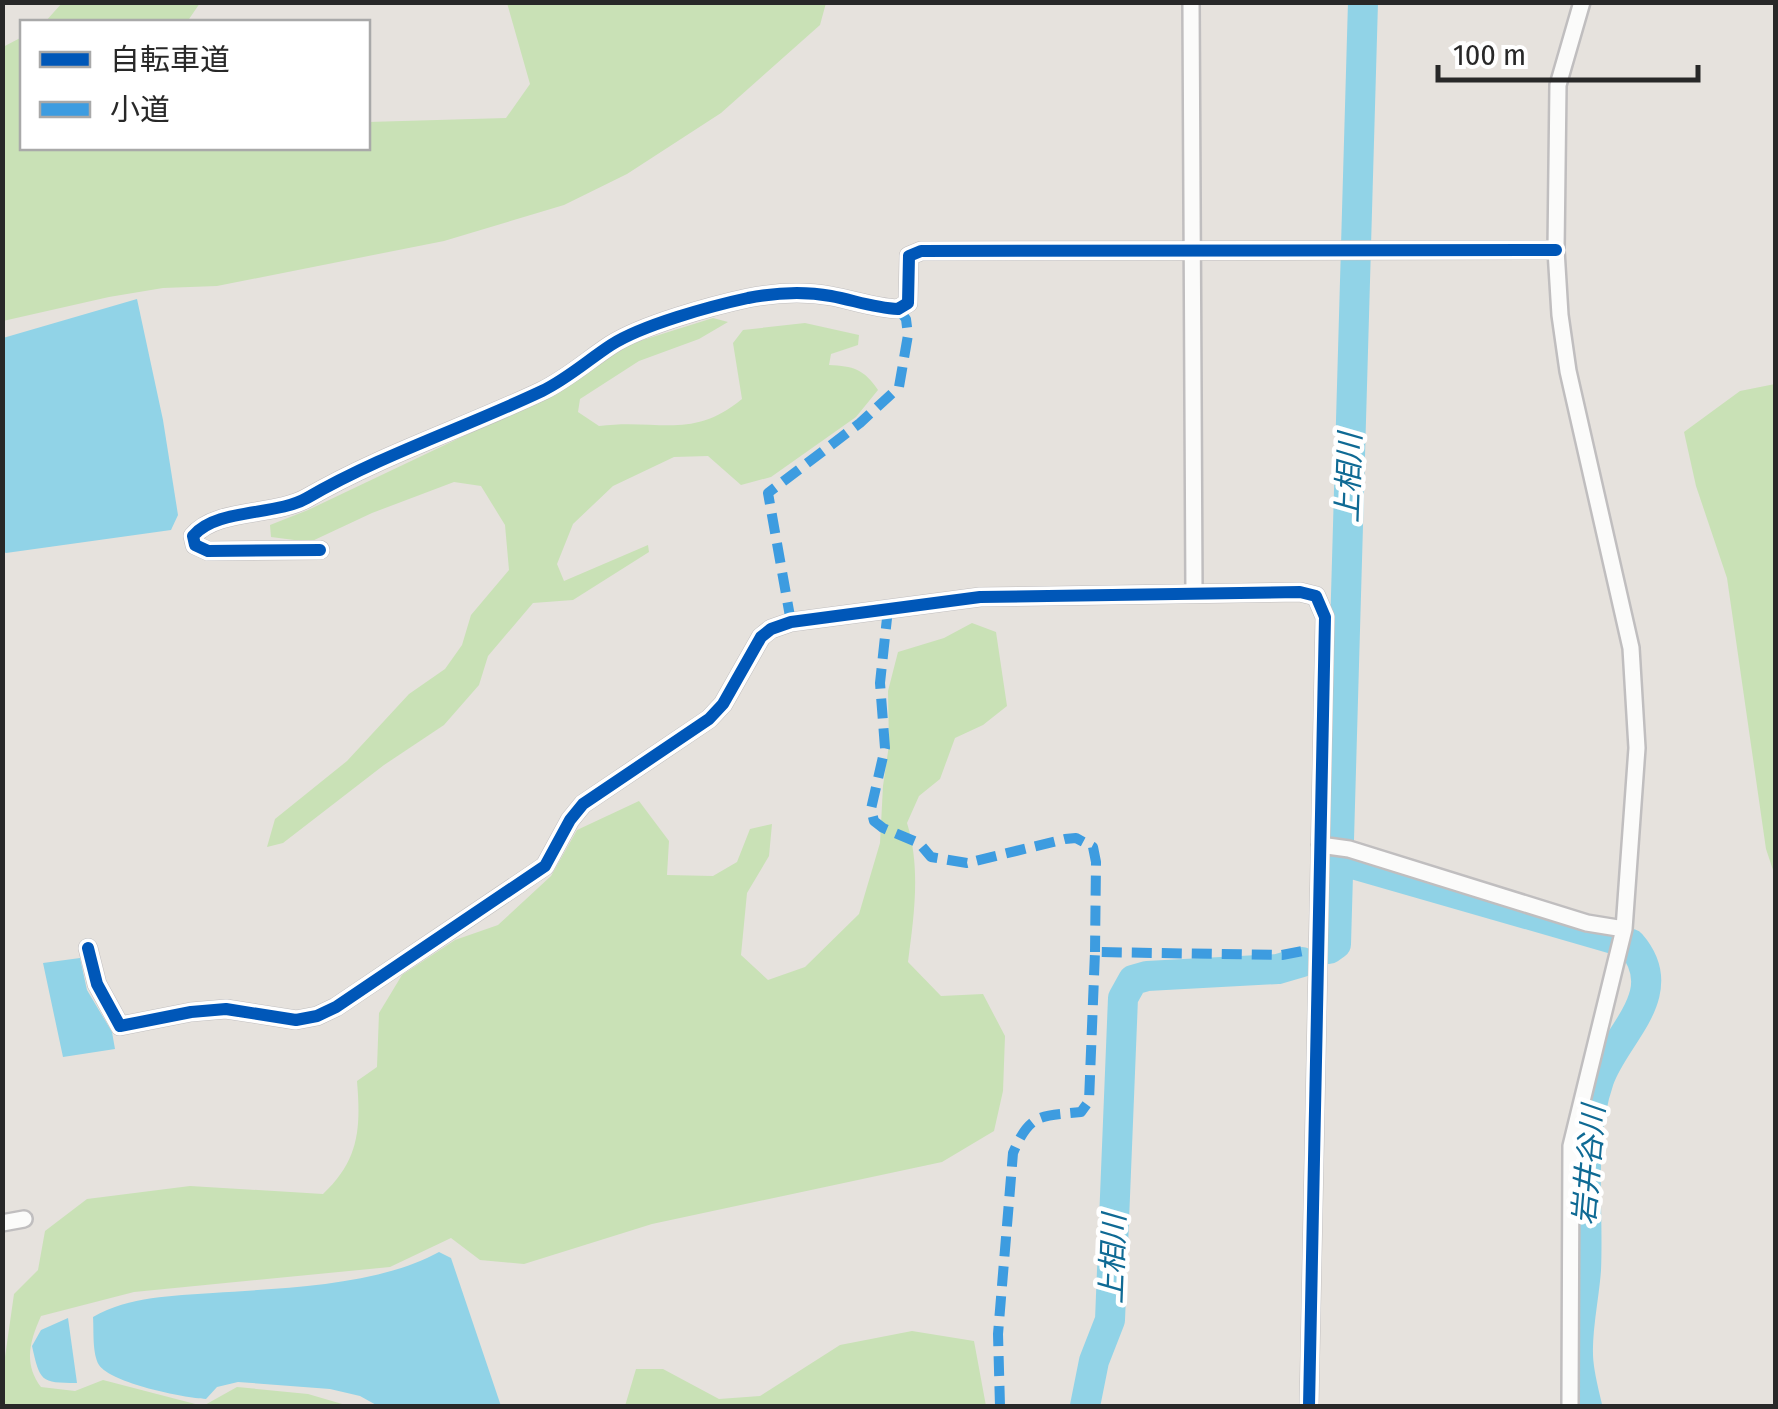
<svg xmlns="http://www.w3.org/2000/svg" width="1778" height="1409" font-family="'Fira Sans Condensed','Noto Sans JP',sans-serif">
<rect width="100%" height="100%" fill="#e6e2dd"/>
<path fill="#c9e1b6" d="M62,3v-1l138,1 -13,19h-142z
M507,3h319l-6,22 -99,88 -94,61 -63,31 -120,36 -227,45 -54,2 -54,9 -106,24v-274l19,-10v111h346v-26l138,-4 24,-34z
M713,318l15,4 -29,17 -60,22 -59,38 -2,13 21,14c59,-8 92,15 143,-27l-9,-56 10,-13 62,-7 54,12 -1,10 -27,9 -2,11c24,1 35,4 49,25l-22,27 -85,60 -30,8 -33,-29 -34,1 -61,29 -40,38 -16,40 7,17 84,-36 1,7 -76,48 -40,3 -45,53 -9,29 -35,40 -60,40 -101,78 -16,4 8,-28 72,-58 62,-67 36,-25 17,-24 9,-30 38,-45 -4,-45 -24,-39 -27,-4 -82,31 -62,29 -39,-5 -1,-12 38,-15 227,-108 95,-58z
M1775,384h1l-1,492 -9,-27 -39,-271 -31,-92 -12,-54 56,-41z
M972,623l24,9 11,74 -24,19 -28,13 -15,41 -21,17 -12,27c14,45 7,93 1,139l33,34 42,-2 22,42 -2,55 -9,40 -52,31 -290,62 -128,40 -44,-4 -29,-22 -61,29 -256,25 -93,24c-11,25 -18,47 0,71l34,4 28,-11 100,26h-199l-1,-35 11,-77 24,-24 7,-39 42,-32 103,-13 133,8c36,-34 38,-65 34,-113l20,-14 2,-54 23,-38 53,-35 43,-15 53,-49 26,-46 62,-29 30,40 -2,34 46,1 24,-14 13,-33 22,-5 -3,32 -22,37 -6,62 27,25 37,-13 54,-53 21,-71 3,-57 6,-41 -1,-54 10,-39 46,-14z
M912,1331l62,10 12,65h-361l11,-37h27l56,30 41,-3 80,-51z
M237,1387l71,7 41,12h-146z"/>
<path fill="#91d3e7" d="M137,299l26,121 15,95 -7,15 -165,23 -4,-2 1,-213z
M80,958l7,32 25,42 3,17 -52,8 -20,-94z
M439,1252l12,6 50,148h-123l-18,-10 -30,-7 -92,-7 -21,5 -11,12c-22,-1 -95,-16 -107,-34 -7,-12 -5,-34 -6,-48 37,-21 79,-21 120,-24 71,-5 164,-7 226,-41z
M68,1318l9,65c-37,0 -37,-2 -45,-37l9,-16z"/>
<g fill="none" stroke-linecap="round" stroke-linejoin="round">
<path stroke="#91d3e7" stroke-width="30" d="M1339,860l292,84c43,50 -17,91 -32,136 -21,61 -10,127 -13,190 -2,28 -9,56 -8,84 0,17 5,35 9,52
M1329,949l7,-5 27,-942
M1085,1406l9,-45 16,-41 13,-322 10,-18 14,-4 131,-7 24,-7"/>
<defs>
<path id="street" d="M1191,2l3,591
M320,550l-112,1 -13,-6 -2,-9c23,-28 83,-20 114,-38 74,-43 157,-70 235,-107 25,-12 46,-31 69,-46 31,-20 100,-39 137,-47 26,-5 55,-7 83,-2 22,4 43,12 67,13l10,-6 1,-47 12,-5 635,-1
M1320,845l29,4 238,74 37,6
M88,948l9,36 23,42 71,-14 35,-3 70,11 21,-4 19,-9 209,-141 25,-46 13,-16 126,-85 14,-15 38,-67 10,-8 20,-7 189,-25 320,-5 16,4 9,21 -16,789
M2,1223l22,-4
M1570,1406l1,-260 53,-217 13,-181 -6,-100 -63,-277 -8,-56 -4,-65 2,-165 24,-83"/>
</defs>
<use href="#street" stroke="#c0bebf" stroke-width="20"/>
<use href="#street" stroke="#fbfbfa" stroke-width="15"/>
<path stroke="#3d9ce0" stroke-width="10" stroke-dasharray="20 10" stroke-linecap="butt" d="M888,609l-8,74 5,65 -14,61 3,12 9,7 36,15 12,14 36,6 98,-24 11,-1 17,9 3,15 -1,90
M791,622l-23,-129 92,-70 39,-36 9,-52 -2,-16 -8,-10
M1000,1406l-2,-72 15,-181c17,-40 27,-37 68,-41l8,-11 6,-149 187,3 36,-7"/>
<defs>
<path id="cycleway" d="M320,550l-112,1 -13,-6 -2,-9c23,-28 83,-20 114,-38 74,-43 157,-70 235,-107 25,-12 46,-31 69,-46 31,-20 100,-39 137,-47 26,-5 55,-7 83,-2 22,4 43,12 67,13l10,-6 1,-47 12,-5 635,-1
M88,948l9,36 23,42 71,-14 35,-3 70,11 21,-4 19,-9 209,-141 25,-46 13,-16 126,-85 14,-15 38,-67 10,-8 20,-7 189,-25 320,-5 16,4 9,21 -16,789"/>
</defs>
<use href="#cycleway" stroke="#fff" stroke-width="19"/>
<use href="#cycleway" stroke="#0057b8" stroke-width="12"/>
</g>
<g text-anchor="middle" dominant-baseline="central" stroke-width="9" stroke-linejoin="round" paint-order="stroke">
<g font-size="30" font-style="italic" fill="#0f6a94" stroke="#fff">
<text transform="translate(1349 478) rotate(-88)">上相川</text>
<text transform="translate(1589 1165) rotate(-85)">岩井谷川</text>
<text transform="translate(1113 1259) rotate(-88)">上相川</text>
</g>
</g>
<rect width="1778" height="1409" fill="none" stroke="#282828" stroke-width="10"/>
<rect x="20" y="20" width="350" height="130" fill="#ffffff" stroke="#a9a9a9" stroke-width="2.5"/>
<rect x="40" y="52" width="50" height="15" fill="#0057b8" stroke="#a9a9a9" stroke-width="2.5"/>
<text x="110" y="70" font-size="30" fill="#282828">自転車道</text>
<rect x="40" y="102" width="50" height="15" fill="#3d9ce0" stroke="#a9a9a9" stroke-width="2.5"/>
<text x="110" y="120" font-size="30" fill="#282828">小道</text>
<path d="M1438 65v15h260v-15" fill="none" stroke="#282828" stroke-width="5"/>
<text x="1453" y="65" font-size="30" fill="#282828" stroke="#ffffff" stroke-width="8" paint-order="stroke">100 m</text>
</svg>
